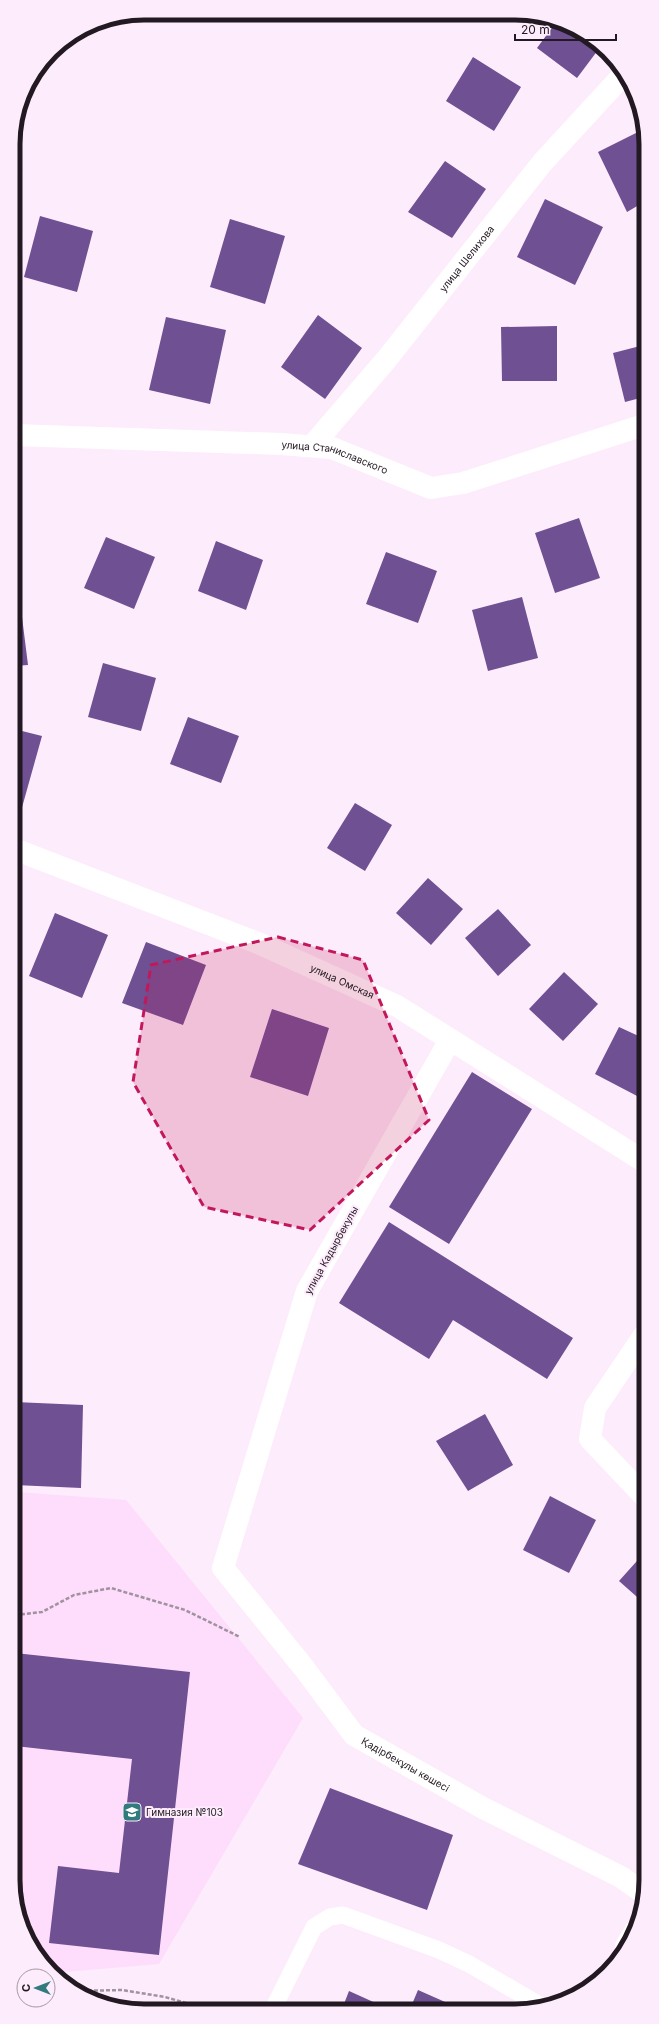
<svg xmlns="http://www.w3.org/2000/svg" width="659" height="2024" font-family="Inter,sans-serif">
<rect width="100%" height="100%" fill="#fdecfb"/>
<path fill="#fedcfb" d="M15,1492l111,8 177,218 -144,246 -107,9 -25,-35 -12,-32z"/>
<path fill="#6e5093" d="M557,21l23,9 21,16 -24,32 -40,-30z
M473,57l48,30 -27,44 -48,-30z
M644,129v73l-17,10 -29,-60z
M445,161l41,28 -34,49 -44,-26z
M545,199l58,28 -28,58 -58,-28z
M40,216l53,15 -16,61 -53,-15z
M230,219l55,17 -20,68 -55,-17z
M318,315l44,33 -37,51 -44,-32z
M166,317l60,13 -16,74 -61,-14z
M557,326v55h-55l-1,-54z
M644,345v52l-19,5 -12,-49z
M579,518l21,60 -45,15 -20,-60z
M106,537l49,20 -21,52 -50,-21z
M216,541l47,19 -17,50 -48,-19z
M386,552l51,19 -19,52 -52,-19z
M522,597l16,61 -50,13 -16,-61z
M20,601l8,64 -14,1v-64z
M103,663l53,15 -15,53 -53,-14z
M188,717l51,19 -18,47 -51,-19z
M14,729l28,7 -21,75 -7,-2z
M355,803l37,22 -27,46 -38,-23z
M428,878l35,31 -32,36 -35,-32z
M498,909l33,36 -33,31 -33,-38z
M55,913l53,22 -26,63 -53,-22z
M146,942l60,23 -23,60 -61,-22z
M564,972l34,32 -35,37 -34,-32z
M272,1009l57,19 -21,68 -58,-19z
M619,1027l26,12v46l-6,12 -44,-23z
M472,1072l60,37 -83,135 -60,-37z
M389,1222l184,116 -26,41 -94,-59 -24,39 -90,-56z
M15,1402l68,3 -2,83 -66,-3z
M485,1414l28,51 -45,26 -32,-50z
M550,1496l46,24 -27,53 -46,-23z
M645,1552v52l-26,-23z
M15,1653l175,19 -31,283 -110,-12 9,-77 61,7 13,-114 -117,-13z
M330,1788l123,47 -26,75 -129,-46z
M418,1990l43,19h-51z
M349,1991l40,18h-47z"/>
<g fill="none" stroke-linecap="round" stroke-linejoin="round">
<path stroke="#a0929f" stroke-width="2.5" stroke-dasharray="4 2" stroke-linecap="butt" d="M15,1615l27,-3 32,-17 37,-7 74,22 55,27
M76,1991l46,-1 43,7 42,12"/>
<path stroke="#fff" stroke-width="17" d="M273,2009l41,-82 16,-10 13,-2 96,35 30,14 74,43"/>
<g stroke="#fff" stroke-width="22">
<path id="s1" d="M14,435l267,9 51,4 99,40 32,-5 181,-58"/>
<path id="s2" d="M312,446l74,-86 156,-197 82,-89"/>
<path id="s3" d="M14,849l244,94 139,63 248,156"/>
<path id="s4" d="M450,1040l-143,251 -84,277 81,100 50,67 129,73 138,69 24,17"/>
<path d="M645,1334l-50,74 -5,31 55,58"/>
<path d="M626,1946l11,-18"/>
</g>
</g>
<path fill="#c2185b" fill-opacity="0.2" stroke="#c2185b" stroke-width="3" stroke-dasharray="8 5" stroke-linejoin="round" d="M278,937l85,23 66,160 -119,110 -106,-23 -71,-125 18,-117z"/>
<defs>
<symbol id="school-square" viewBox="-11 -11 22 22"><rect x="-9" y="-9" width="18" height="18" rx="4" fill="#317a7e" stroke="#fdecfb"/><path d="M0-5L7-2L0 1L-7-2ZM-4 1L0 2.5L4 1V4Q0 6-4 4Z" fill="#fff"/></symbol>
</defs>
<g fill-rule="evenodd">
<use href="#school-square" x="121" y="1801" width="22" height="22"/>
</g>
<g text-anchor="middle" dominant-baseline="central" stroke-width="4" stroke-linejoin="round" paint-order="stroke">
<g font-size="10" fill="#231922" stroke="#fdecfb">
<text stroke="none"><textPath href="#s2" startOffset="243">улица Шелихова</textPath></text>
<text stroke="none"><textPath href="#s1" startOffset="323">улица Станиславского</textPath></text>
<text stroke="none"><textPath href="#s3" startOffset="354">улица Омская</textPath></text>
<text transform="translate(331 1250) rotate(-61)">улица Кадырбекулы</text>
<text stroke="none"><textPath href="#s4" startOffset="850">Қадірбекұлы көшесі</textPath></text>
</g>
<g font-size="10" fill="#231922" stroke="#fdecfb" text-anchor="start">
<text x="146" y="1812">Гимназия №103</text>
</g>
</g>
<path d="M0 0H659V2024H0ZM144 20H515A124 124 0 0 1 639 144V1880A124 124 0 0 1 515 2004H144A124 124 0 0 1 20 1880V144A124 124 0 0 1 144 20Z" fill="#fdecfb" fill-rule="evenodd"/>
<path fill="none" stroke="#231922" stroke-width="5" d="M144 20H515A124 124 0 0 1 639 144V1880A124 124 0 0 1 515 2004H144A124 124 0 0 1 20 1880V144A124 124 0 0 1 144 20Z"/>
<g transform="translate(36 1988) rotate(270)"><circle r="19" fill="#fdecfb" stroke="#a698a4"/>
<path d="M0-3L7 15L0 10L-7 15Z" fill="#317a7e"/>
<text y="-6" font-size="11" font-weight="bold" text-anchor="middle" fill="#231922">С</text>
</g>
<path d="M515 34v6h101v-6" fill="none" stroke="#231922" stroke-width="2"/>
<text x="521" y="34" font-size="12" fill="#231922" stroke="#fdecfb" stroke-width="3" paint-order="stroke">20 m</text>
</svg>
